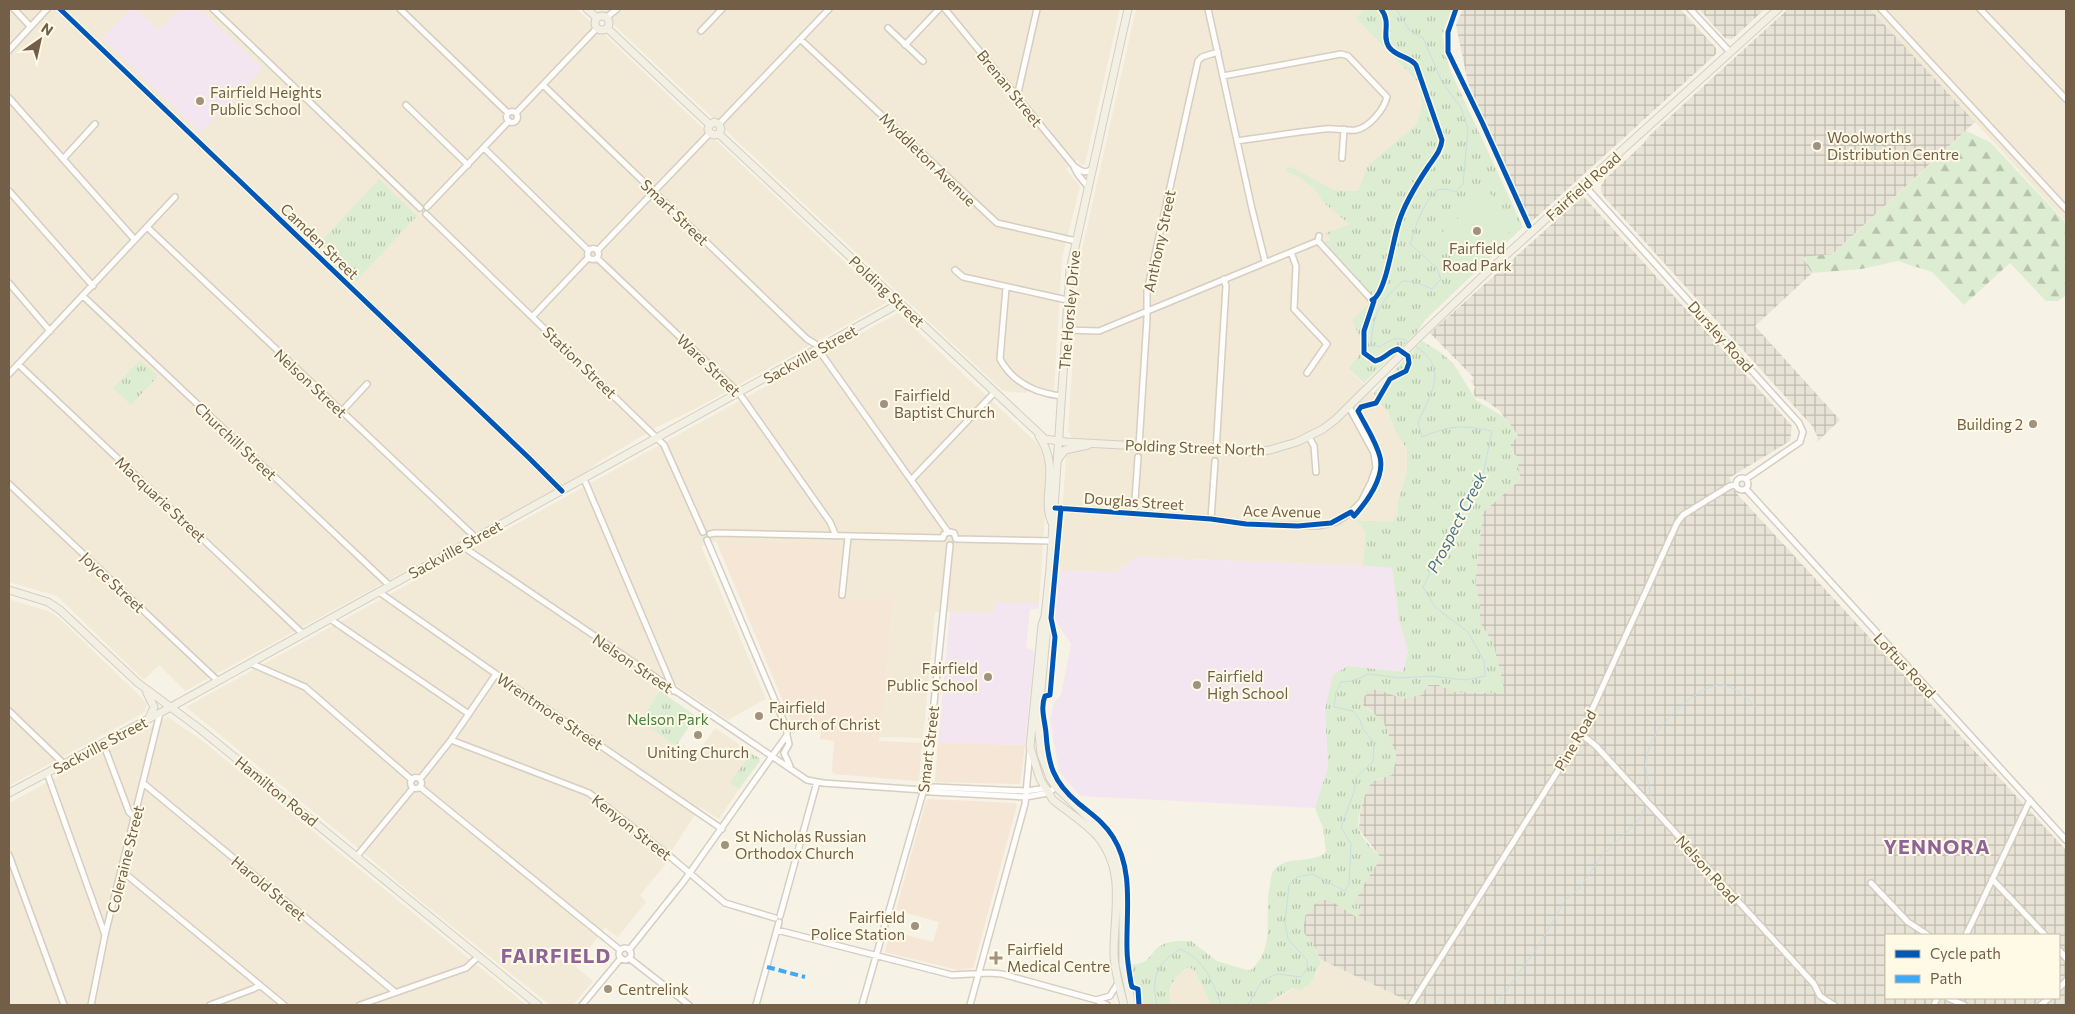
<svg xmlns="http://www.w3.org/2000/svg" width="2075" height="1014" font-family="Commissioner,sans-serif">
<defs>
<pattern id="industrial-grid" width="8" height="8" patternUnits="userSpaceOnUse" patternTransform="scale(1.25)"><rect width="8" height="8" fill="#e8e3d7"/><path d="M0 4h8M4 0v8" fill="none" stroke="#c0bbb0"/></pattern>
<pattern id="grass-tufts" width="24" height="20" patternUnits="userSpaceOnUse" patternTransform="scale(1.25)"><rect width="24" height="20" fill="#ddedd1"/><path d="M3 7l-1-3M5 7V3M7 7l1-3M15 17l-1-3M17 17v-4M19 17l1-3" fill="none" stroke="#b8c3ac"/></pattern>
<pattern id="forest-firs" width="22" height="20" patternUnits="userSpaceOnUse" patternTransform="scale(1.25)"><rect width="22" height="20" fill="#ddedd1"/><path d="M5 1l3.5 6h-7zM16 11l3.5 6h-7z" fill="#b8c3ac"/></pattern>
</defs>
<rect width="100%" height="100%" fill="#f6f2e6"/>
<path fill="#f2ead6" d="M9,9h568l309,292v2l-193,107 -36,17 -60,36 -8,8 -404,220 -26,-26 -15,15 -87,-84 -48,-14z
M597,9h523l-35,155 -3,1 -5,-5 -11,9 14,17 -18,73 -8,132 -24,-6 -4,8 -23,-2z
M1136,9h228l-8,9 63,65 3,21 -5,20 -49,41 -10,26 -24,-1 -42,-23 -5,5 12,5 14,11 11,15 25,21 -22,9 3,7 -6,2 51,57 -23,21 8,18 -1,18 -11,12 31,32 9,12 8,21 11,16v22l-9,31v11l-5,9 -1,45 -255,-10 -22,15 -57,-1 8,-114 4,-5 1,-17 -3,-3 11,-169z
M1870,9h196v213l-91,-100z
M898,313l141,132 9,28 -9,129h-43l-2,11 -59,-1 -12,126 -44,-1 14,-137 -58,-2 -119,-57 -15,5 65,153 -38,21 -68,-46 -8,12 8,5 -20,30 54,37 21,-30 36,25 -20,30 8,6 -20,30 -19,-12 -28,43 -7,15 -25,30 6,7 -28,35 -13,-9 -30,38 18,15 -20,24h-23l-143,-115 -38,-33 -183,-150z
M9,599l39,12 11,7 88,85 -2,9 -136,74z
M168,717l32,22 326,266h-517v-202z
M1320,959l92,44 -1,2h-147l3,-3 13,-5 36,-22 5,-11z
M1189,967l6,4 16,34h-40l-2,-8 5,-16 4,-7z"/>
<path fill="#f5e6d6" d="M716,541l124,3 -5,54 58,1 -14,142 43,2 -3,37 -3,1 -82,-7 -2,-3 2,-30 -14,-2 1,-9h-26z
M938,743l87,2 -5,39 -85,-2z
M928,799l87,4 2,2 -44,163 -15,2 -73,-18 5,-21 43,11 6,-20 -43,-12 30,-109z"/>
<path fill="url(#industrial-grid)" fill-rule="evenodd" d="M1463,9h217l36,39v6l-187,170 -61,-141 -12,-58z
M1699,9h66l-33,30 -7,-1z
M1788,9h82l105,113 -220,204 85,94 -23,22 1,-4 -5,-11 -207,-228 -5,-7v-6l4,-7 38,-35 7,-9z
M1581,198h4l207,228 -2,15 -61,37 9,17 328,355v155h-655l1,-2 -92,-44 -6,-14 -11,-13 2,-16 13,-16h12l28,18 -3,-17 12,-22 14,-21 -22,-29 1,-16 5,-19 7,-13 10,-2 10,-9 4,-9v-9l-5,-9 -3,-11 -16,-21 -9,-6 -1,-6 8,-9 8,-1 25,10 25,-14h11l17,7 47,1v-9l-10,-41 -13,-20v-15l-5,-27 8,-69 37,-32 -2,-15 -8,-21 8,-8 -19,-26 -16,-11 -7,-1 -3,-5 2,-6 -4,-6 3,-3 -44,-45zM1886,935h173v63h-173z"/>
<path fill="#f4e6f0" d="M130,9h6l23,21 20,-21h21l63,59 -62,65 -99,-95z
M1137,557l255,10 7,53 9,31 -5,21 -55,-6 -23,43 3,58 -13,41 -235,-12 -21,-25 -9,-51 4,-17 7,-8 10,-51 -18,-27 5,-46 57,1z
M995,602h44l-1,7h-8l-4,39 7,2 1,5 -9,90 -87,-2 12,-131 44,1z"/>
<path fill="url(#grass-tufts)" d="M1364,9h88l-10,26 8,35 73,157 -97,92 -9,13 -53,51 -16,-15 11,-12 1,-18 -8,-18 22,-21 -50,-57 6,-2 -4,-7 23,-9 -25,-21 -11,-15 -14,-11 -12,-5 -1,-4 6,-1 42,23 24,1 10,-26 49,-41 5,-20 -3,-21 -63,-65z
M379,179l38,37 -61,65 -38,-36z
M1422,341l18,11 13,11 23,37 31,19 11,17 -8,8 3,9 9,7 -4,5 2,15 -37,32 -8,69 5,27v15l13,20 10,41v9l-47,-1 -17,-7h-11l-6,10 -20,4 -23,-10 -9,1 -8,9 1,6 20,16 5,11 3,11 5,9v9l-4,14 -20,6c-6,11 -17,36 -13,49 4,10 15,20 22,28l-14,21 -12,22 7,7 -4,10 -28,-18h-12l-13,16 -2,16 11,13 7,18 -11,21 -10,6 -7,-2 -29,17h-53l-16,-34 -6,-4c-14,8 -23,21 -18,38h-32l-1,-16 -6,-2 -3,-22c27,-2 17,-13 35,-21 8,-4 19,-3 27,-3l26,20 33,10c27,-24 13,-55 20,-86 1,-5 1,-11 4,-15 14,-16 37,-5 52,-18l-3,-24 -8,-20 13,-41 -3,-58 8,-34 15,-9 55,6 5,-21 -9,-31 -7,-52 -29,-3 3,-32 -12,-16 2,-1 4,5 33,1 5,-9v-11l9,-31v-22l-11,-16 -8,-21 -15,-19z
M140,360l18,16 -27,29 -18,-17z
M660,691l36,25 -20,30 -36,-25z
M751,753l8,5 1,3 -21,28 -9,-6z"/>
<path fill="url(#forest-firs)" d="M1966,131l24,11 76,81v72l-8,6h-12l-36,-38 -46,42 -32,-33 -34,-11 -37,8 -49,4 -10,-16 31,-3z"/>
<path fill="#ddedd1" d="M1488,191l30,34 -50,46 -31,-34z"/>
<g fill="none" stroke-linecap="round" stroke-linejoin="round">
<path stroke="#c8dee5" stroke-width="1" d="M1396,9l14,22 13,7 19,44 19,26 7,21 -5,55 -7,8 -10,-3 -9,1c-17,18 -19,31 -27,54l26,23 5,12 -9,10 -17,-7 -12,-1c-23,20 -30,33 -32,63l9,3c10,-7 18,-12 29,-5
M1649,800c4,-12 -7,-29 -2,-45 2,-6 4,-13 7,-18 9,-17 48,-55 69,-52 15,3 23,13 34,23
M1157,1005c-6,-28 -1,-41 23,-56 24,10 33,33 41,56
M1248,1005l14,-24 15,-7 24,3 6,-8v-9l-19,-21 -3,-17 4,-37 8,-8 15,-3 33,17 4,-7 2,-40 -10,-17 13,-35 2,-15 17,-15 1,-19 -11,-14 -3,-9 -7,-9 -19,-4 2,-15 5,-10 12,-1 15,-7 32,4 31,-2 34,4 20,-4 -1,-15 -16,-29 -33,-25 -12,-20 43,-86 18,-31 8,-39c-30,-6 -41,-6 -70,6l-4,-15c13,-29 32,-54 -3,-76
M1496,1005l41,-57 29,-49 13,-10 22,-32 40,-39 2,-9"/>
<defs>
<path id="minor" d="M14,9l16,17
M60,9l469,449 33,33
M213,9l207,199
M400,9l108,104
M945,9l129,157c6,4 11,9 18,3
M1208,9l44,200 13,52
M1690,9l40,43
M1881,9l185,200
M1980,9l86,90
M607,17l10,-8
M888,28l35,33
M701,31l21,-22
M800,39l197,184 79,18
M905,45l34,-36
M9,50l38,-41
M1223,76l118,-22 7,2 39,41c-3,12 -17,30 -31,33 -9,1 -21,-2 -31,-1 -29,3 -59,8 -88,12
M543,85l264,254 10,6h6
M1017,97l20,-88
M9,98l126,142
M406,105l62,60
M506.5 117a5.5 5.5 0 1 1 11 0a5.5 5.5 0 1 1-11 0Z
M516,113l81,-85
M719,124l110,-115
M484,148l104,102
M1342,158l2,-29
M63,159l32,-35
M1074,167l3,6 11,14
M1584,185l215,238 4,9 -3,10 -54,37
M9,191l84,95
M427,207l82,-86
M426,214l238,231 39,87
M147,227l329,311
M1318,241l54,59
M587.5 254a5.5 5.5 0 1 1 11 0a5.5 5.5 0 1 1-11 0Z
M597,251l113,-118
M1291,252l5,14 -2,43 33,35 -20,29
M597,258l142,135 91,129 6,14
M955,270l8,7 104,23
M9,283l41,48
M1006,288l-6,71c13,24 35,34 61,37
M83,296l306,289
M533,316l55,-58
M1066,330l33,1 219,-90 1,-5
M818,349l130,183
M18,364l285,270
M9,374l166,-177
M342,411l25,-27
M1309,437l5,9 2,26
M1139,446l8,-128v-27l51,-230 4,-4 16,-5
M1216,451l10,-165 -2,-7
M1736 484a6 6 0 1 1 12 0a6 6 0 1 1-12 0Z
M584,479l90,212
M912,479l82,-86
M9,484l209,197
M1746,489l320,351
M1055,508l156,11 35,5 72,2 18,-4 13,-8 12,-12 10,-20 5,-14 -2,-15 -25,-46
M1134,514l4,-57
M1211,519l4,-58
M710,534l5,-1 228,5
M943,538l1,-4 6,-2 4,1 2,6
M956,539l97,2
M462,546l345,234 16,3 100,7 8,2 95,5 22,-4 8,-6
M379,592l117,82 226,155
M842,595l6,-58
M330,619l139,95
M250,663l55,24 107,93
M9,711l55,53
M1581,734l15,12 218,238 6,12 14,9
M787,735l2,9 -5,9 6,13
M451,740l138,53 84,66 52,44 50,15
M103,743l26,69 6,6
M47,773l58,162
M410.5 783a5.5 5.5 0 1 1 11 0a5.5 5.5 0 1 1-11 0Z
M420,779l31,-39 45,-66
M143,783l252,209
M420,787l200,163
M924,790l9,-3 93,4 21,-3
M9,855l55,150
M357,856l56,-68
M122,871l162,134
M1992,879l53,56
M1871,883l37,39 20,13
M780,916l37,-134
M777,930l175,45 37,-2 13,1 94,26 11,5
M1966,935l64,-135
M619 954a6 6 0 1 1 12 0a6 6 0 1 1-12 0Z
M629,950l55,-69 103,-146v-6l-80,-189
M2059,950l7,8
M629,958l60,47
M2059,988l7,-7
M1948,998l16,7
M1096,1000l14,-4 8,-13
M91,1005l14,-70 55,-222
M210,1005l43,-16 7,-4
M360,1005l106,-37 13,-12
M582,1005l39,-47
M756,1005l23,-83
M862,1005l64,-223 24,-237
M970,1005l55,-201 5,-54
M1411,1005l170,-271 96,-211 6,-8 47,-29 6,-1
M1934,1005l3,-7
M2041,1005l8,-7"/>
<path id="major" d="M587,9l10,9
M595 23a7 7 0 1 1 14 0a7 7 0 1 1-14 0Z
M607,28l103,97
M710,125l4,-3 5,2 2,5 -2,5
M710,125l-2,4 2,4 4,2 5,-1
M719,134l326,305 21,3 186,10 18,-2 27,-8 26,-13 12,-9 83,-82 66,-63 294,-266
M1039,436c23,35 0,61 14,89
M1059,458l6,-8 23,-5
M9,590l39,12 12,8 78,73 62,46 338,276
M1045,617l2,9 -9,96 3,32 9,24 6,9 48,46 12,20 7,33v78l9,41
M147,693l7,14 -5,11
M9,793l162,-86 729,-404
M1124,1005c-4,-16 -9,-32 -10,-49 -1,-41 13,-84 -16,-119 -13,-15 -30,-25 -45,-37l-13,-21 -10,-32 12,-122 3,-9 5,-47 20,-299 58,-261"/>
</defs>
<use href="#minor" stroke="#d5cec1" stroke-width="8"/>
<use href="#major" stroke="#d5cec4" stroke-width="9"/>
<use href="#minor" stroke="#fefdfb" stroke-width="5"/>
<use href="#major" stroke="#f2efe3" stroke-width="7"/>
<path stroke="#3fa9f5" stroke-width="4" stroke-dasharray="8 4" stroke-linecap="butt" d="M767,967l38,10"/>
<defs>
<path id="cycleway" d="M60,9l469,449 33,33
M1456,9l-8,23v20l34,70 47,104
M1372,300c14,-5 21,-62 27,-78 5,-17 19,-40 29,-55 6,-9 13,-16 14,-27l-26,-75c-7,-9 -20,-8 -27,-18 -8,-12 3,-24 -8,-38
M1055,508l156,11 35,5 52,2 33,-3 20,-11 3,4c13,-14 31,-39 26,-59 -4,-16 -15,-32 -22,-46l3,-4 15,-4 14,-24 16,-8 3,-8 -1,-7 -10,-7c-9,2 -13,10 -23,12l-11,-8v-22l10,-30
M1061,508l-10,110 4,19 -5,58 -5,1c-5,12 0,25 1,37 2,31 7,49 32,70 13,11 26,19 35,34 21,33 13,75 14,112 0,11 2,22 4,34l1,4 6,2 1,16"/>
</defs>
<use href="#cycleway" stroke="#fffae6" stroke-width="8"/>
<use href="#cycleway" stroke="#0057b8" stroke-width="5"/>
</g>
<g fill="#a1927f" stroke="#fffae6" stroke-width="2">
<circle cx="200" cy="101" r="5"/>
<circle cx="1817" cy="146" r="5"/>
<circle cx="1477" cy="231" r="5"/>
<circle cx="884" cy="404" r="5"/>
<circle cx="2033" cy="424" r="5"/>
<circle cx="988" cy="677" r="5"/>
<circle cx="1197" cy="685" r="5"/>
<circle cx="759" cy="716" r="5"/>
<circle cx="698" cy="735" r="5"/>
<circle cx="725" cy="845" r="5"/>
<circle cx="915" cy="926" r="5"/>
<path d="M993.5 950.5h5v5h5v5h-5v5h-5v-5h-5v-5h5z"/>
<circle cx="608" cy="989" r="5"/>
</g>
<g text-anchor="middle" dominant-baseline="central" stroke-width="4" stroke-linejoin="round" paint-order="stroke">
<g font-size="15" fill="#735f48" stroke="#fffae6">
<text transform="translate(1010 88) rotate(51)">Brenan Street</text>
<text transform="translate(928 159) rotate(44)">Myddleton Avenue</text>
<text transform="translate(1583 186) rotate(-42)">Fairfield Road</text>
<text transform="translate(675 212) rotate(44)">Smart Street</text>
<text transform="translate(320 241) rotate(44)">Camden Street</text>
<text transform="translate(1159 241) rotate(-78)">Anthony Street</text>
<text transform="translate(887 291) rotate(43)">Polding Street</text>
<text transform="translate(1069 310) rotate(-85)">The Horsley Drive</text>
<text transform="translate(1721 336) rotate(48)">Dursley Road</text>
<text transform="translate(810 354) rotate(-29)">Sackville Street</text>
<text transform="translate(580 362) rotate(44)">Station Street</text>
<text transform="translate(709 365) rotate(44)">Ware Street</text>
<text transform="translate(311 383) rotate(43)">Nelson Street</text>
<text transform="translate(236 441) rotate(43)">Churchill Street</text>
<text transform="translate(1195 447) rotate(2)">Polding Street North</text>
<text transform="translate(161 499) rotate(43)">Macquarie Street</text>
<text transform="translate(1134 501) rotate(4)">Douglas Street</text>
<text transform="translate(1282 511) rotate(1)">Ace Avenue</text>
<text transform="translate(455 549) rotate(-29)">Sackville Street</text>
<text transform="translate(113 582) rotate(43)">Joyce Street</text>
<text transform="translate(633 663) rotate(34)">Nelson Street</text>
<text transform="translate(1905 665) rotate(47)">Loftus Road</text>
<text transform="translate(550 711) rotate(34)">Wrentmore Street</text>
<text transform="translate(1575 740) rotate(-60)">Pine Road</text>
<text transform="translate(100 745) rotate(-28)">Sackville Street</text>
<text transform="translate(928 749) rotate(-83)">Smart Street</text>
<text transform="translate(277 791) rotate(39)">Hamilton Road</text>
<text transform="translate(632 827) rotate(38)">Kenyon Street</text>
<text transform="translate(125 859) rotate(-76)">Coleraine Street</text>
<text transform="translate(1708 869) rotate(48)">Nelson Road</text>
<text transform="translate(269 888) rotate(40)">Harold Street</text>
</g>
<g font-size="15" fill="#735f48" stroke="#fffae6" text-anchor="start">
<text x="210" y="92">Fairfield Heights<tspan x="210" dy="17">Public School</tspan></text>
<text x="1827" y="137">Woolworths<tspan x="1827" dy="17">Distribution Centre</tspan></text>
<text x="1477" y="248" text-anchor="middle">Fairfield<tspan x="1477" dy="17">Road Park</tspan></text>
<text x="894" y="395">Fairfield<tspan x="894" dy="17">Baptist Church</tspan></text>
<text x="2023" y="424" text-anchor="end">Building 2</text>
<text x="978" y="668" text-anchor="end">Fairfield<tspan x="978" dy="17">Public School</tspan></text>
<text x="1207" y="676">Fairfield<tspan x="1207" dy="17">High School</tspan></text>
<text x="769" y="707">Fairfield<tspan x="769" dy="17">Church of Christ</tspan></text>
<text x="698" y="752" text-anchor="middle">Uniting Church</text>
<text x="735" y="836">St Nicholas Russian<tspan x="735" dy="17">Orthodox Church</tspan></text>
<text x="905" y="917" text-anchor="end">Fairfield<tspan x="905" dy="17">Police Station</tspan></text>
<text x="1007" y="949">Fairfield<tspan x="1007" dy="17">Medical Centre</tspan></text>
<text x="618" y="989">Centrelink</text>
</g>
<g font-size="15" fill="#497f42" stroke="#fffae6">
<text x="668" y="719">Nelson Park</text>
</g>
<g font-size="16" font-style="italic" fill="#44748e" stroke="#fffae6">
<text transform="translate(1456 522) rotate(-63)">Prospect Creek</text>
</g>
<g font-size="20" font-weight="bold" letter-spacing="1" fill="#8e6397" stroke="#fffae6">
<text x="1937" y="846">YENNORA</text>
<text x="556" y="955">FAIRFIELD</text>
</g>
</g>
<rect width="2075" height="1014" fill="none" stroke="#735f48" stroke-width="20"/>
<rect x="1885" y="934" width="175" height="65" fill="#fffae6" stroke="#c7bca7"/>
<rect x="1895" y="950" width="25" height="8" fill="#0057b8" stroke="#c7bca7"/>
<text x="1930" y="959" font-size="15" fill="#735f48">Cycle path</text>
<rect x="1895" y="975" width="25" height="8" fill="#3fa9f5" stroke="#c7bca7"/>
<text x="1930" y="984" font-size="15" fill="#735f48">Path</text>
<g transform="translate(40 40) rotate(34)" stroke="#fffae6" stroke-width="4" paint-order="stroke">
<path d="M0-4L9 19L0 12L-9 19Z" fill="#735f48"/>
<text y="-8" font-size="14" font-weight="bold" text-anchor="middle" fill="#735f48">N</text>
</g>
</svg>
